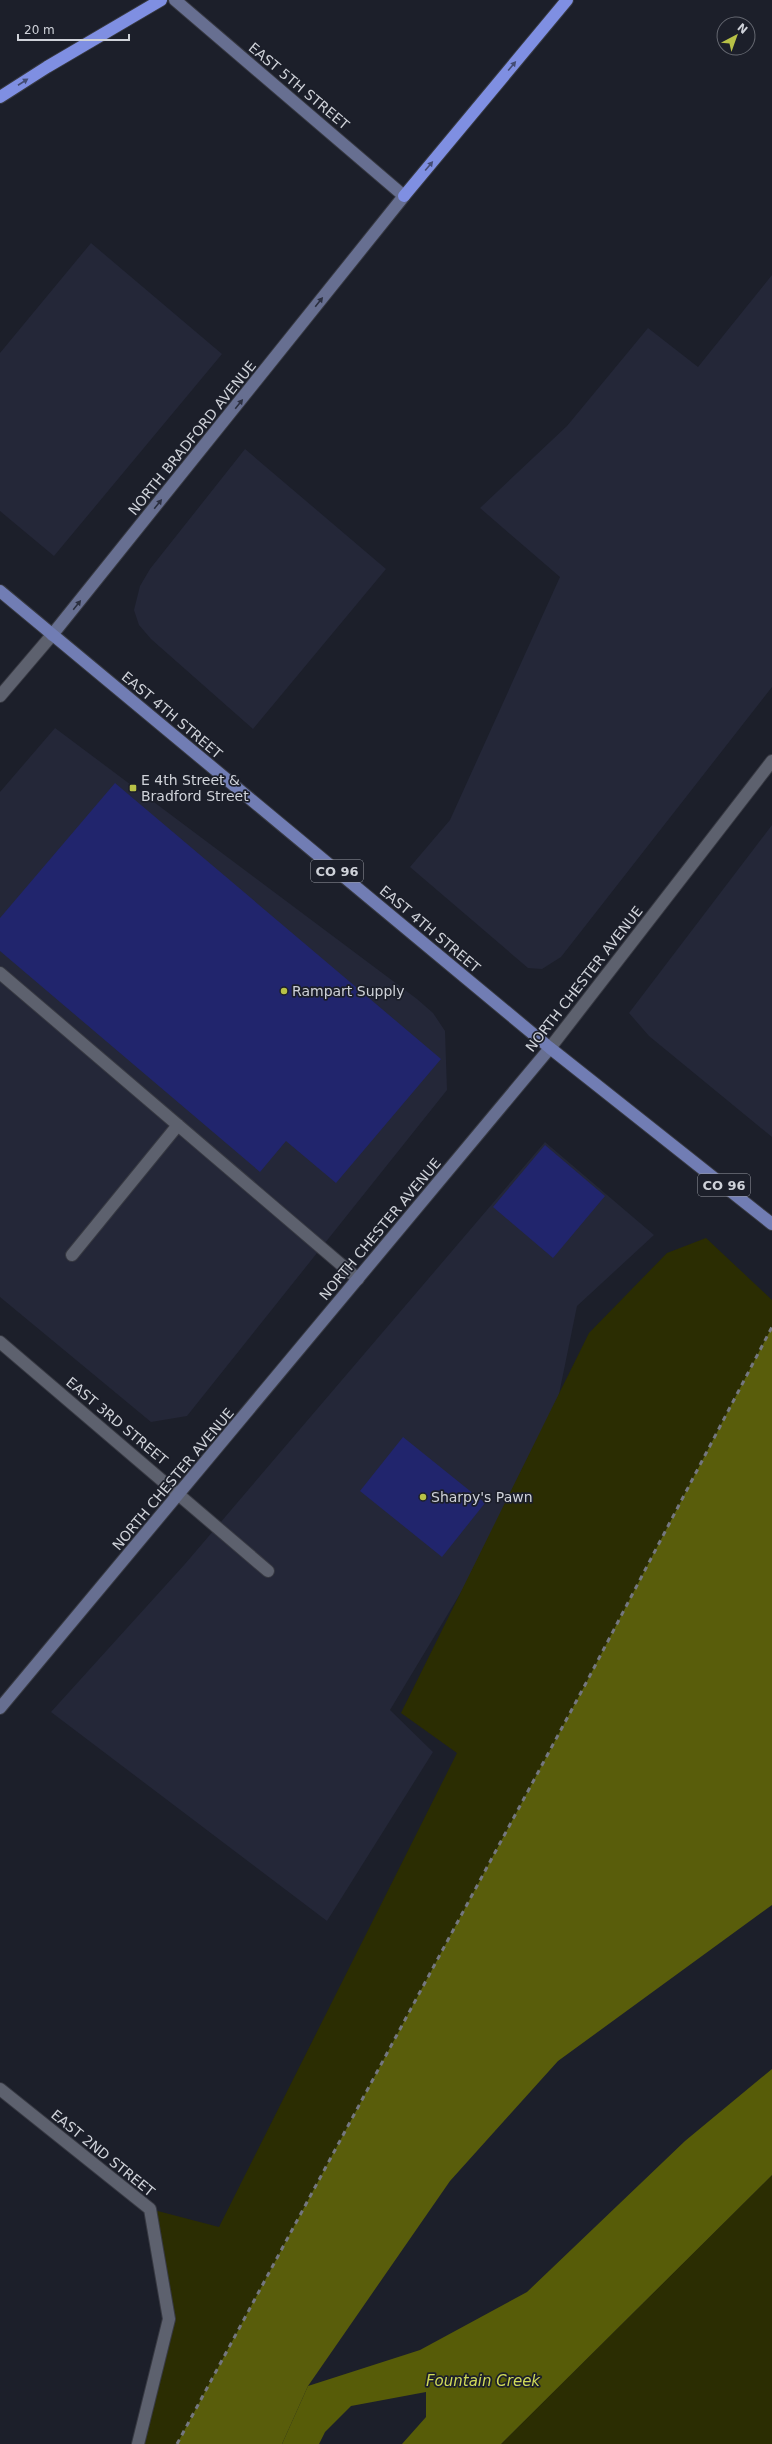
<svg xmlns="http://www.w3.org/2000/svg" width="772" height="2444" font-family="'DejaVu Sans',sans-serif">
<rect width="100%" height="100%" fill="#1c1f2a"/>
<path fill="#242738" d="M91,243l131,111 -168,202 -54,-45v-158z
M772,275v412l-211,270 -19,12 -14,-1 -118,-101 40,-47 110,-243 -80,-69 87,-82 81,-98 50,39z
M245,449l141,120 -133,160 -102,-90 -12,-14 -5,-15 6,-24 10,-17z
M55,728l362,271 16,14 12,18 2,59 -260,326 -36,6 -151,-125v-505z
M772,825v312l-123,-101 -20,-23z
M545,1142l109,93 -77,71 -29,142 -158,262 43,42 -106,169 -276,-209 134,-148z"/>
<path fill="#2b2d02" d="M706,1238l66,62v27l-187,358 -408,759h-39l31,-125 -19,-110 69,18 238,-474 -56,-40 188,-380 78,-80z
M772,2175v269h-271z"/>
<path fill="#595d0b" d="M772,1327v578l-214,156 -108,120 -142,205 -26,58h-105l408,-759z"/>
<path fill="#575c08" d="M772,2069v106l-271,269h-99l24,-27v-25l-75,14 -26,26 -6,12h-37l26,-58 112,-36 107,-58 158,-151z"/>
<path fill="#21256d" d="M115,783l326,276 -105,124 -50,-42 -26,31 -260,-221v-33z
M545,1145l60,51 -52,62 -60,-51z
M403,1437l82,66 -43,54 -82,-66z"/>
<g fill="none" stroke-linecap="round" stroke-linejoin="round">
<defs>
<path id="lane" d="M0,973l358,306
M72,1255l106,-130"/>
<path id="street" d="M0,696l52,-61
M550,1048l222,-287
M0,1342l268,229
M0,2089l150,120 19,110 -31,125"/>
<path id="secondary" d="M52,635l352,-439 -229,-196
M0,1708l550,-660"/>
<path id="primary" d="M0,591l550,457 222,176"/>
<path id="highway" d="M0,97l47,-30 114,-67
M404,196l163,-196"/>
</defs>
<use href="#lane" stroke="#373942" stroke-width="14"/>
<use href="#street" stroke="#373942" stroke-width="14"/>
<use href="#secondary" stroke="#373942" stroke-width="14"/>
<use href="#primary" stroke="#373942" stroke-width="14"/>
<use href="#highway" stroke="#373942" stroke-width="14"/>
<use href="#lane" stroke="#5d616e" stroke-width="12"/>
<use href="#street" stroke="#5d616e" stroke-width="12"/>
<use href="#secondary" stroke="#676f91" stroke-width="12"/>
<use href="#primary" stroke="#717db4" stroke-width="12"/>
<use href="#highway" stroke="#7f8fe2" stroke-width="12"/>
<path stroke="#747780" stroke-width="3" stroke-dasharray="5 5" stroke-linecap="butt" d="M177,2444l408,-759 187,-358"/>
</g>
<defs><path id="oneway-solid" d="M-6-.8H1V-3.2L6.5 0L1 3.2V.8H-6Z"/></defs>
<g fill="#444c74">
<use href="#oneway-solid" transform="translate(512 66) rotate(-50)"/>
<use href="#oneway-solid" transform="translate(23 82) rotate(-33)"/>
<use href="#oneway-solid" transform="translate(429 166) rotate(-50)"/>
</g>
<g fill="#2b2f3f">
<use href="#oneway-solid" transform="translate(319 302) rotate(-51)"/>
<use href="#oneway-solid" transform="translate(239 404) rotate(-51)"/>
<use href="#oneway-solid" transform="translate(158 504) rotate(-51)"/>
<use href="#oneway-solid" transform="translate(77 605) rotate(-51)"/>
</g>
<g fill="#b8c147" stroke="#1c1f2a" stroke-width="1.5">
<rect x="129" y="784" width="8" height="8" rx="2"/>
<circle cx="284" cy="991" r="4"/>
<circle cx="423" cy="1497" r="4"/>
</g>
<g text-anchor="middle" dominant-baseline="central" stroke-width="3.5" stroke-linejoin="round" paint-order="stroke">
<g fill="#1c1f2a" stroke="#999ca4" stroke-width="1">
<rect x="311" y="860" width="52" height="22" rx="3"/>
<rect x="698" y="1174" width="52" height="22" rx="3"/>
</g>
<g font-size="13" font-weight="bold" fill="#cfd2d9">
<text x="337" y="871">CO 96</text>
<text x="724" y="1185">CO 96</text>
</g>
<g font-size="14" fill="#cfd2d9" stroke="#1c1f2a">
<text transform="translate(299 86) rotate(40)">EAST 5TH STREET</text>
<text transform="translate(192 438) rotate(-51)">NORTH BRADFORD AVENUE</text>
<text transform="translate(172 715) rotate(40)">EAST 4TH STREET</text>
<text transform="translate(430 929) rotate(40)">EAST 4TH STREET</text>
<text transform="translate(584 979) rotate(-52)">NORTH CHESTER AVENUE</text>
<text transform="translate(380 1229) rotate(-50)">NORTH CHESTER AVENUE</text>
<text transform="translate(117 1421) rotate(40)">EAST 3RD STREET</text>
<text transform="translate(173 1479) rotate(-50)">NORTH CHESTER AVENUE</text>
<text transform="translate(103 2153) rotate(39)">EAST 2ND STREET</text>
</g>
<g font-size="14" fill="#cfd2d9" stroke="#1c1f2a" text-anchor="start">
<text x="141" y="780">E 4th Street &amp;<tspan x="141" dy="16">Bradford Street</tspan></text>
<text x="292" y="991">Rampart Supply</text>
<text x="431" y="1497">Sharpy's Pawn</text>
</g>
<g font-size="15" font-style="italic" fill="#d0da58" stroke="#1c1f2a">
<text x="483" y="2381">Fountain Creek</text>
</g>
</g>
<g transform="translate(736 36) rotate(41)"><circle r="19" fill="#1c1f2a" stroke="#646770"/>
<path d="M0-3L7 15L0 10L-7 15Z" fill="#b8c147"/>
<text y="-6" font-size="11" font-weight="bold" text-anchor="middle" fill="#cfd2d9">N</text>
</g>
<path d="M18 34v6h111v-6" fill="none" stroke="#cfd2d9" stroke-width="2"/>
<text x="24" y="34" font-size="12" fill="#cfd2d9" stroke="#1c1f2a" stroke-width="3" paint-order="stroke">20 m</text>
</svg>
